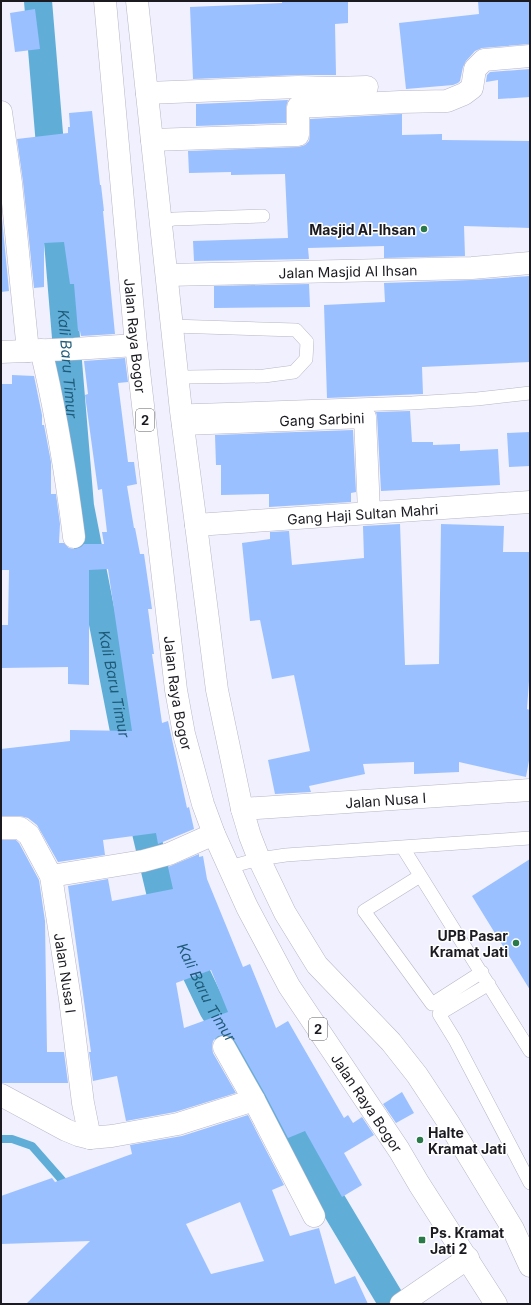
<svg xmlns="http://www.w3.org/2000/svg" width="531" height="1305" font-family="Inter,sans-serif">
<rect width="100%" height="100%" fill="#f0f0fe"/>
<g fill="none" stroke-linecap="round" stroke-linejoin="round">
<path stroke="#60aed8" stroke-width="8" d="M1,1139h11l20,7 36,41"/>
<path stroke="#60aed8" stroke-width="28" id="s1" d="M38,1l42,505 54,276 29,122 50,105 79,126 101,169"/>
</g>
<path fill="#9ac0ff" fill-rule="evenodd" d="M282,1h66v22l-13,1 1,51h-38l-105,4 -3,-72 92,-4z
M478,1h52v43l-48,4 -7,3 -9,10 -3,6 -3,14 -2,2 -5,2 -47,4 -7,-66 80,-9z
M35,9l5,40 -25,3 -5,-39z
M530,69v28l-32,2v-19l-12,2 1,-7 3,-3z
M288,100l-2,7v16l-90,3v-22z
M92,111l8,74h1l3,26h-1l12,123 -34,2 -1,-5h-2l-4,-47h-4l-6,-42 -20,1v44l-10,1 -11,-106 -6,-43 51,-6v-6h2l-1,-14z
M402,114v21l40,-1v6l88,1v87l-66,-2 1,30 -81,2v-12l-76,2 1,11 -115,2 -1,-20 95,-3 -3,-64 -54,1v-3l-42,1 -1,-22 111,-4 6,-2 4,-4 1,-6v-16z
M1,208l8,83 -8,1z
M530,276v86l-108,5 1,27 -96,4 -3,-93 61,-3 -1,-19 88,-3z
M309,284l1,23 -96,1v-22z
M125,358l3,24 -10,1 10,79h6l3,22 -10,2 7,42h1l5,26h4l8,55h-4l6,45h-2l10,69 6,-2 19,87 2,-1 5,22 -36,15 -2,-11 -53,7 2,15 -47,7 -21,-37 -9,-7 -8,-2h-19v-67l69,-8v-11l62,1 -24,-162 -19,1v115l-21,-1v-17l-67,1v-43h7l1,-55h-8v-186h11v-9l22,1 8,39v10h2l7,37v32h5l4,30 -1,19h5l5,5 6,1 6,-2 3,-3h20l-2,-12h5l-5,-43 -4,1 -13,-95 3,-1 -4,-33z
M410,411l2,31h21v3l27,-1v7l38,-2 2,36 -119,6 -4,-75 -1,-4z
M353,430l3,62 -5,1v9l-82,5v-13l-48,1v-30h-5l-1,-30z
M530,432v34l-21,1 -2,-34z
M400,524l5,141 34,-1 2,-140 63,2 -1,26h27v115l-3,42 3,1v45l-4,22 -67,-15v10l-45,2v-12l-51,2 2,10 -56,12 2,6 -36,2 -7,-34 42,-9 -16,-76 -22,4 -12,-59 -10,1 -8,-78 28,-4v-7l19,-1 3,34 72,-7 -1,-32z
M1,840h15l3,3 20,37 6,41 2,131h17l4,31h-67z
M199,854v3l4,-1 4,23 36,88 7,-3 26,64 12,-7 56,97 4,-3 5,8 9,-6 12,18 -30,18 18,32 -20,12 -37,-66 -17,7 -23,-44 -30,-53 -5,-5 -6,-1 -6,1 -5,5 -1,6 1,6 23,40 -61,19 -49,9 -9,-45 -24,5 -4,-29h2l-23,-166 40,-7 4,22 61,-12 -5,-22zM211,970l17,42 -44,16 -8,-45z
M530,859v131l-58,-94z
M402,1092l12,21 -18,10 -13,-19z
M248,1115l36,70 -12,5 18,46 29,-8 16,56 20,-8 13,28h-342l64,-63 -89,3v-48l51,-18 3,4 74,-27 3,-1 -2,-9 52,-9zM240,1202l24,59 -53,13 -25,-50z"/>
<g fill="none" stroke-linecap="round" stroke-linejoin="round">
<defs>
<path id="lane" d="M161,222l13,-3 89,-3
M172,326l124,4 11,12 -1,17 -12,13 -30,4 -76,1 -11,2
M181,411l231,-8 65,-4 53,-6
M403,848l127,203
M229,867l30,-8 27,-4 244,-17
M420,876l-56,35 68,93 50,-32
M489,984l-50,30 16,26 75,143"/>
<g id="street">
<path d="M147,93l151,-6 35,1 34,-1"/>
<path d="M1,112l10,71 17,168"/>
<path d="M152,140l146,-5v-28l102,-5 47,-1 17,-7 8,-6 3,-19 9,-9 46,-4"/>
<path id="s2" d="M167,275l305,-7 58,-5"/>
<path d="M41,350c15,62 25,124 33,187"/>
<path d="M1,352l73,-3 62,-4"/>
<path id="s3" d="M183,424l182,-7 4,95"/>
<path id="s4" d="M196,525l334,-23"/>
<path id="s5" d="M242,809l288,-19"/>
<path id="s6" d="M1,828h19l9,7 22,41 19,123 13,104 7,35"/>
<path d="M51,876l92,-15 26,-7 45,-20"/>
<path d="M224,1047l30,53 60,116"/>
<path d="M1,1095l65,35 12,5 12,3 22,-2 66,-12 76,-24"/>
<path d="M401,1304l67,-46"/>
</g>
<g id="highway">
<path id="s7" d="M105,1l31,344 40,345 8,44 19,70 11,30 33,73 42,79 110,164 20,34 77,120"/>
<path d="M137,1l44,410 15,114 21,165 25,119 8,27 9,23 26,54 32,52 74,77 26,33 31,47 65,107 17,37"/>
</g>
</defs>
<use href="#lane" stroke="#b7b6c7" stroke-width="14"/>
<use href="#street" stroke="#b7b6c7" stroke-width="23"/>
<use href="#highway" stroke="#b7b6c7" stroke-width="23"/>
<use href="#lane" stroke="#fff" stroke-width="13"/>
<use href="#street" stroke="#fff" stroke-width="22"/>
<use href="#highway" stroke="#fff" stroke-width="22"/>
</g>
<g fill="#29794a" stroke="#fff" stroke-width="1.5">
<circle cx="424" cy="229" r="4"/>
<circle cx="516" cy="943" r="4"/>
<circle cx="420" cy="1140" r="4"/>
<rect x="418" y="1236" width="8" height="8" rx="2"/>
</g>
<g text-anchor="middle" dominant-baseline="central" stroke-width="3" stroke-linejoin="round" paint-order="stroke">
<g fill="#fff" stroke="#5f5f63" stroke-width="1">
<rect x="136" y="409" width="18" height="22" rx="3"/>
<rect x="309" y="1018" width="18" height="22" rx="3"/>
</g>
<g font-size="13" font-weight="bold" fill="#1a1a20">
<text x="145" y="420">2</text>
<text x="318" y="1029">2</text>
</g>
<g font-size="14" font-weight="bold" fill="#1a1a20" stroke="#fff" text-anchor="end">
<text x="416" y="229">Masjid Al-Ihsan</text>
<text x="508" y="935">UPB Pasar<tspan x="508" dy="16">Kramat Jati</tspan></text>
<text x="428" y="1132" text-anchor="start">Halte<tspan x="428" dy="16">Kramat Jati</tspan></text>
<text x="430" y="1232" text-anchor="start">Ps. Kramat<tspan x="430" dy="16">Jati 2</tspan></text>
</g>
<g font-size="14" fill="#1a1a20" stroke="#fff">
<text stroke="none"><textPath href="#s2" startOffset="181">Jalan Masjid Al Ihsan</textPath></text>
<text stroke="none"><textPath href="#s7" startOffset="336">Jalan Raya Bogor</textPath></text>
<text stroke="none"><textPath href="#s3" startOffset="139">Gang Sarbini</textPath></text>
<text stroke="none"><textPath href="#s4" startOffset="167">Gang Haji Sultan Mahri</textPath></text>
<text stroke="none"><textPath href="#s7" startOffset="696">Jalan Raya Bogor</textPath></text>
<text stroke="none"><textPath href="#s5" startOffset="144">Jalan Nusa I</textPath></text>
<text stroke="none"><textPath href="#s6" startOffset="175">Jalan Nusa I</textPath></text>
<text stroke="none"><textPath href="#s7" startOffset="1152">Jalan Raya Bogor</textPath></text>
</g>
<g font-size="15" font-style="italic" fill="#1f5b78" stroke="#fff">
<text stroke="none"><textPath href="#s1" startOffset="364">Kali Baru Timur</textPath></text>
<text stroke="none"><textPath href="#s1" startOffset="688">Kali Baru Timur</textPath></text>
<text stroke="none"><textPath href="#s1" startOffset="1012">Kali Baru Timur</textPath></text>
</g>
</g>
<rect width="531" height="1305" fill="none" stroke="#1a1a20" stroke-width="4"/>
</svg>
